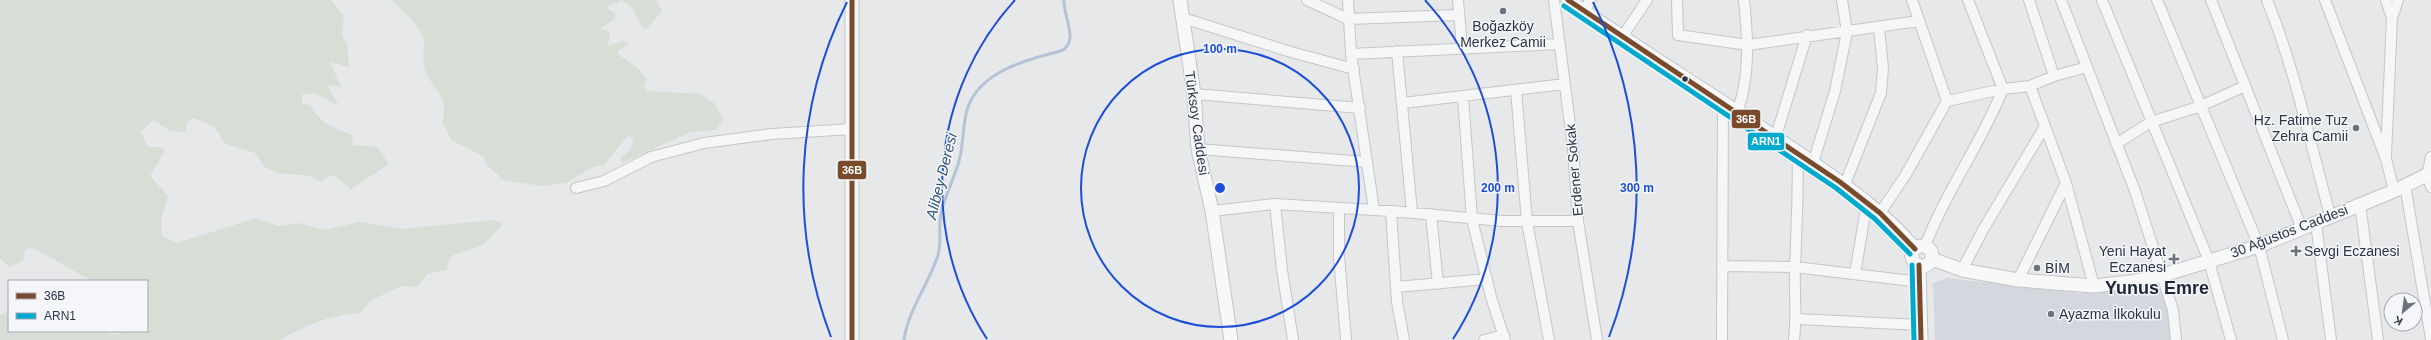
<svg xmlns="http://www.w3.org/2000/svg" width="2431" height="340" font-family="Helvetica,sans-serif">
<rect width="100%" height="100%" fill="#e6e8ea"/>
<path fill="#d4d7dd" d="M1947,278l132,15 84,-5 10,52h-238l-2,-57z"/>
<path fill="#d6ded6" d="M0,0h331l13,16 -2,20 5,8 2,23 -19,-5 11,25 -14,-2 12,21 -25,-13 -13,2 2,9 7,1c10,18 23,23 42,30l1,10 24,2 12,17 -38,25 -15,-12 -6,-2 -9,7 -10,-6 -33,-3 -12,-5 -11,-15 -29,-9 -13,-18 -19,-8 -7,4 -1,10 -16,-1 -17,-11 -12,12 7,15h14l3,4 -15,25 18,20 -7,24 1,16 15,7 79,-25 22,8 20,-3 26,7 36,-8 41,7 92,-9 10,4 -20,21 -32,11 -5,14 -19,4 -10,13 -16,-1 -31,15 -9,12c-30,1 -55,12 -81,27h-280v-25l9,-4v20h90l15,4 8,-2v-2h25v-50h-48l-11,-2 -54,-31 -9,1 -2,11 -13,7 -10,-8z
M391,0h230l-15,8 9,5v6l-15,10 10,2 -2,15 14,-5 8,3 -12,7 1,4 20,14 8,10 -3,7 3,5 53,3 14,9 10,17 -9,10 -24,2 -69,31 -1,-5 10,-9 2,-9 -4,-6 -25,31 -9,1 -29,17 -25,3 -37,-6 -16,-14 -5,-10 -32,-16 -9,-19c10,-27 -15,-34 -18,-56 -2,-9 2,-22 -2,-30 -6,-14 -20,-25 -31,-35z
M622,0h34l6,11 -15,18 -5,-2 -10,-19z"/>
<g fill="none" stroke-linecap="round" stroke-linejoin="round">
<path stroke="#b4c4d5" stroke-width="3" d="M904,340c4,-30 25,-56 34,-85 4,-14 0,-28 3,-42 4,-18 13,-34 18,-52 5,-17 3,-37 9,-54 13,-36 60,-48 93,-56 19,-9 2,-35 3,-51"/>
<defs>
<path id="minor" d="M1307,0l41,19 110,-4
M1348,0l3,54 23,156
M1458,0l4,47
M1554,0l19,148 5,73 19,119
M1677,0l1,35 70,10 171,-24
M2029,0l25,76
M2061,0l74,191 38,119 3,30
M2102,0l107,261 22,79
M2157,0l102,246 24,94
M2211,0l91,229
M2267,0c28,69 43,143 63,215
M2325,0l61,159 8,32
M2386,0l6,18
M1585,12l5,-12
M1183,18l108,34 63,17
M1622,37l25,-37
M1397,51l15,161
M1351,54l208,-10
M2030,86l36,97 28,103
M1516,90l11,132 22,118
M1194,94l166,14
M1463,97l9,122 19,78 14,43
M1947,101l56,-12 27,-3 24,-10 33,-9
M1403,103l162,-19
M1738,110c12,-36 10,-72 6,-110
M1776,136l31,-101
M2116,144l35,-22 50,-16 44,-20
M1198,149l169,13
M2386,155l6,-137 6,-18
M2431,157l-4,18 4,12
M1813,163l22,-72 12,-59 -5,-32
M1845,184l36,-91 2,-25 -4,-40
M2405,185l26,154
M576,188l28,-7 47,-24 53,-14 68,-9 80,-5
M1275,204l7,66 11,70
M2360,204l18,136
M1339,208v49l7,83
M1212,211l63,-7 116,7 112,10h75
M1391,211l6,91 7,38
M1880,213l25,-37 42,-75 -35,-101
M1431,214l7,70
M2316,223l15,117
M1925,246c21,-55 56,-102 78,-157l-35,-89
M1723,266l72,1 125,15
M1962,270l22,-42 61,-102
M1855,274l12,-72
M2018,280l48,-97
M1396,287l91,-8
M1796,319l124,6
M1484,340l20,-5
M1722,340l1,-238
M1794,340c3,-25 0,-49 1,-74 2,-39 3,-76 3,-115"/>
<path id="major" d="M1180,0l14,94 4,55 14,62 19,129
M1568,0c80,56 165,107 245,163 37,26 73,51 102,86
M1912 256a10 10 0 1 1 20 0a10 10 0 1 1-20 0Z
M1932,259l30,11 56,10 76,6 36,-4 33,-7 96,-29 135,-55 37,-18
M1919,265l2,75
M852,340v-340"/>
</defs>
<use href="#minor" stroke="#c4c6c8" stroke-width="12"/>
<use href="#major" stroke="#c2c5c8" stroke-width="15"/>
<use href="#minor" stroke="#f5f6f7" stroke-width="10"/>
<use href="#major" stroke="#f8f8f8" stroke-width="13"/>
<defs>
<path id="bus-1" d="M852,0v340
M1568,0l272,182 40,31 35,36
M1919,265l2,75"/>
<path id="bus-2" d="M1564,6l272,182 39,31 35,35
M1912,265l2,75"/>
</defs>
<use href="#bus-1" stroke="#f4f6f9" stroke-width="8"/>
<use href="#bus-2" stroke="#f4f6f9" stroke-width="8"/>
<use href="#bus-1" stroke="#7a4b2a" stroke-width="5"/>
<use href="#bus-2" stroke="#00a9ce" stroke-width="5"/>
</g>
<g fill="none" stroke="#1d4ed8" stroke-width="2">
<circle cx="1220" cy="188" r="139"/>
<path d="M987 339A278 278 0 0 1 1015 0M1425 0A278 278 0 0 1 1453 339"/>
<path d="M831 337A417 417 0 0 1 847 2M1593 2A417 417 0 0 1 1609 337"/>
</g>
<g fill="#6c737f" stroke="#f4f6f9" stroke-width="1.5">
<circle cx="1503" cy="11" r="4"/>
<circle cx="2356" cy="128" r="4"/>
<path d="M2294 245h4v4h4v4h-4v4h-4v-4h-4v-4h4z"/>
<path d="M2172 253h4v4h4v4h-4v4h-4v-4h-4v-4h4z"/>
<circle cx="2037" cy="268" r="4"/>
<circle cx="2051" cy="314" r="4"/>
</g>
<circle fill="#2b3445" stroke="#f4f6f9" stroke-width="1.5" cx="1685" cy="79" r="3.5"/>
<g text-anchor="middle" dominant-baseline="central" stroke-width="3" stroke-linejoin="round" paint-order="stroke">
<g font-size="14" fill="#2b3445" stroke="#f4f6f9" text-anchor="start">
<text x="1503" y="26" text-anchor="middle">Boğazköy<tspan x="1503" dy="16">Merkez Camii</tspan></text>
<text x="2348" y="120" text-anchor="end">Hz. Fatime Tuz<tspan x="2348" dy="16">Zehra Camii</tspan></text>
<text x="2166" y="251" text-anchor="end">Yeni Hayat<tspan x="2166" dy="16">Eczanesi</tspan></text>
<text x="2304" y="251">Sevgi Eczanesi</text>
<text x="2045" y="268">BİM</text>
<text x="2059" y="314">Ayazma İlkokulu</text>
</g>
<g font-size="14" fill="#2b3445" stroke="#f4f6f9">
<text transform="translate(1197 123) rotate(82)">Türksoy Caddesi</text>
<text transform="translate(1574 170) rotate(-95)">Erdener Sokak</text>
<text transform="translate(2289 231) rotate(-21)">30 Ağustos Caddesi</text>
</g>
<g font-size="15" font-style="italic" fill="#34527a" stroke="#f4f6f9">
<text transform="translate(941 176) rotate(-76)">Alibey Deresi</text>
</g>
<g font-size="18" font-weight="bold" fill="#1d2536" stroke="#f4f6f9">
<text x="2157" y="288">Yunus Emre</text>
</g>
</g>
<circle cx="1220" cy="188" r="6" fill="#1d4ed8" stroke="#f4f6f9" stroke-width="2"/>
<g font-size="12" text-anchor="middle" font-weight="bold" fill="#1d4ed8" stroke="#f4f6f9" stroke-width="3" stroke-linejoin="round" paint-order="stroke">
<text x="1220" y="53">100 m</text>
<text x="1498" y="192">200 m</text>
<text x="1637" y="192">300 m</text>
</g>
<g stroke="#f4f6f9" stroke-width="1.5">
<rect x="1731" y="109" width="30" height="20" rx="4" fill="#7a4b2a"/>
<rect x="1747" y="132" width="38" height="19" rx="4" fill="#00a9ce"/>
<rect x="837" y="160" width="30" height="20" rx="4" fill="#7a4b2a"/>
</g>
<g font-size="11" text-anchor="middle" font-weight="bold" fill="#fff">
<text x="1746" y="123">36B</text>
<text x="1766" y="145">ARN1</text>
<text x="852" y="174">36B</text>
</g>
<rect x="8" y="280" width="140" height="52" fill="#f4f6f9" stroke="#a4a8b1"/>
<rect x="16" y="293" width="20" height="6" fill="#7a4b2a" stroke="#a4a8b1"/>
<text x="44" y="300" font-size="12" fill="#2b3445">36B</text>
<rect x="16" y="313" width="20" height="6" fill="#00a9ce" stroke="#a4a8b1"/>
<text x="44" y="320" font-size="12" fill="#2b3445">ARN1</text>
<g transform="translate(2403 312) rotate(209)"><circle r="19" fill="#f4f6f9" stroke="#a4a8b1"/>
<path d="M0-3L7 15L0 10L-7 15Z" fill="#6c737f"/>
<text y="-6" font-size="11" font-weight="bold" text-anchor="middle" fill="#2b3445">K</text>
</g>
</svg>
